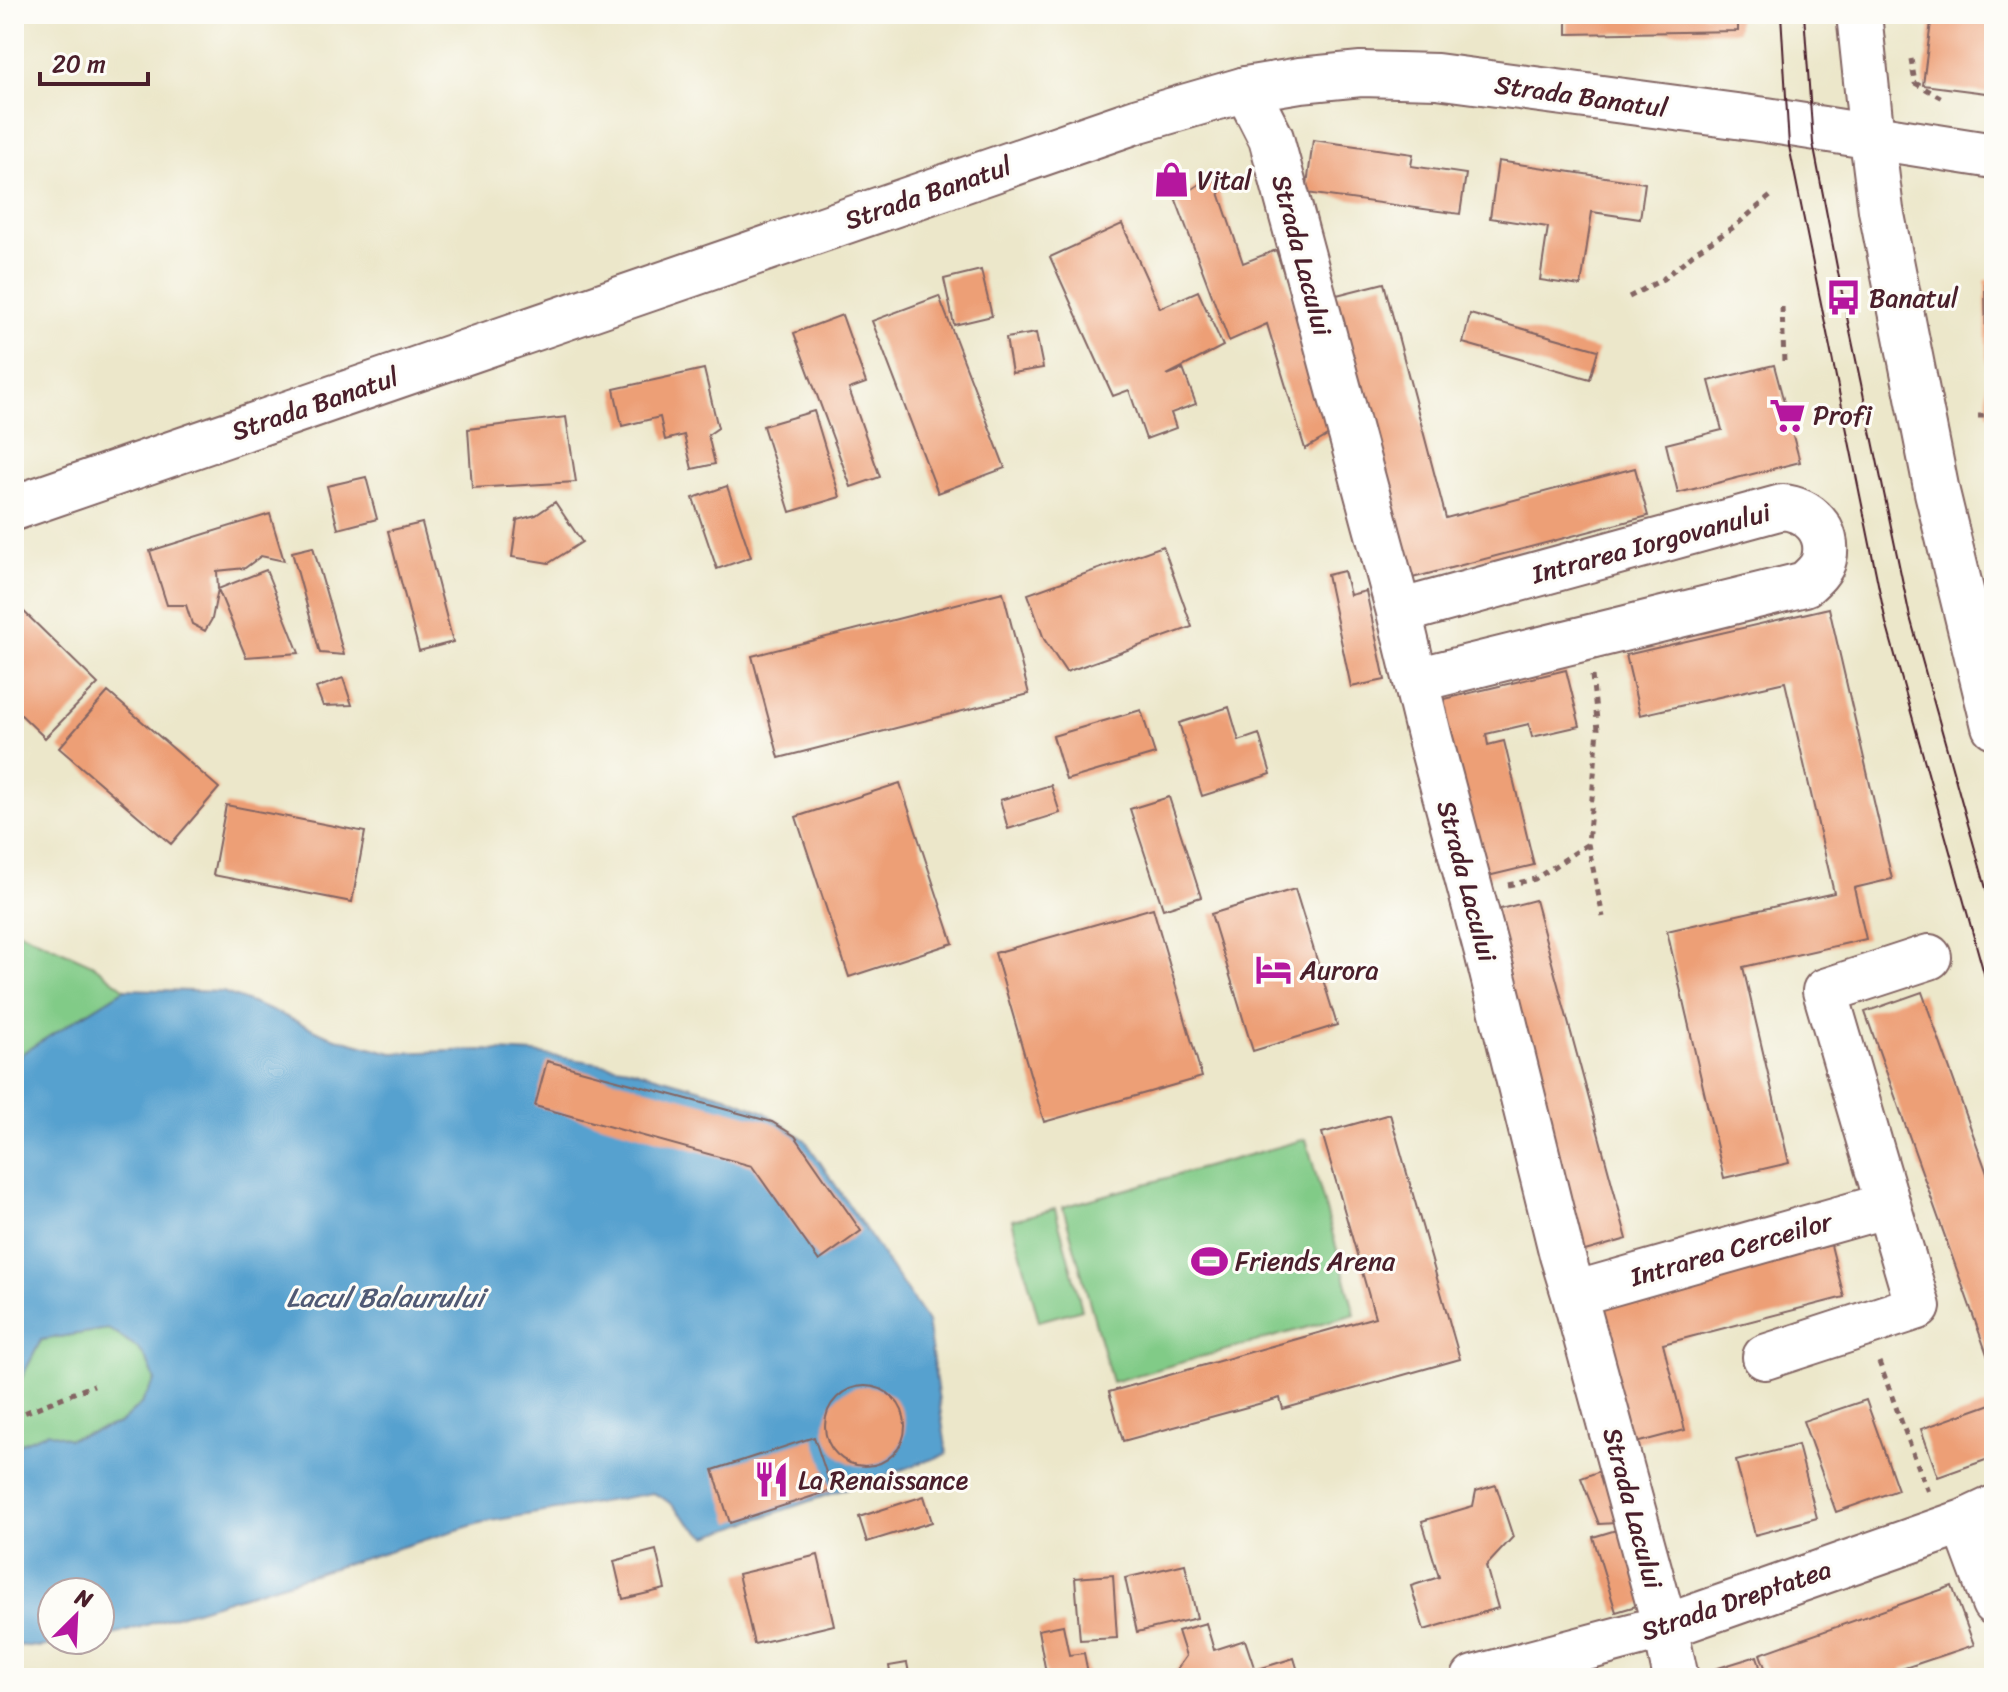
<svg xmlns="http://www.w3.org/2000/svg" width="2008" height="1692" font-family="Sriracha,sans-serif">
<rect width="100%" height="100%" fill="#fdfcf7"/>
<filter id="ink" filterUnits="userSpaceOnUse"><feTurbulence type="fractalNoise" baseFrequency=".0125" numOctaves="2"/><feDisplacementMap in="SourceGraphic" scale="16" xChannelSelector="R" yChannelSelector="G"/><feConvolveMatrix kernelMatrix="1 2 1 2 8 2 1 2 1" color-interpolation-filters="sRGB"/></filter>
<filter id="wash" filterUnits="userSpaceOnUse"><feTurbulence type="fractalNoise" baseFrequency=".006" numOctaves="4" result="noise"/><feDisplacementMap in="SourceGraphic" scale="32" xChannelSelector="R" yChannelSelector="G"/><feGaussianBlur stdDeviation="1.8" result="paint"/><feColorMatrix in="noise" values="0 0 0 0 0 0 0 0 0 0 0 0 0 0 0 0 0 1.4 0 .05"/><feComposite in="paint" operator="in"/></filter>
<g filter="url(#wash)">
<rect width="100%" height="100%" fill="#ece7ca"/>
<path fill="#81cb87" stroke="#667559" stroke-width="2" d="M14,929l78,35 33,25 -101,63 -10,13z
M1306,1139l49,175 -243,68 -49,-175z
M1055,1209l27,100 -43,12 -27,-101z
M108,1329c28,17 37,19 47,52l-14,23 -22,20 -50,15 -55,7v-53l27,-53z"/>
<path fill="#57a1cf" stroke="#50607d" stroke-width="2" d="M125,989l98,3 57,22 49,22 63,17 90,-3 52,3 94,15 98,28 38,16 41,28 122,181 20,133 -239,82c-22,-10 -31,-34 -55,-43l-173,30 -363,111 -17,3v-45h-48v48h29l-41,7 -26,-2v-199l34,-14 21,7 50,-15 22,-20 14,-23c-10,-33 -19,-35 -47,-52l-67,11 -27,53v-328l10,-13z"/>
<g id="blocks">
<path fill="#ed9f76" d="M1567,14h171v17l-171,3z
M1932,14h62v80l-71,-9z
M1313,140l100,14 -2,12 55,8 -6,40 -154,-21z
M1498,161l147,22 -5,36 -48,-7 -11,74 -41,-6 8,-53 -58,-9z
M1213,175l30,88 33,-13 17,51 41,131 -29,17 -38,-125 -38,17 -53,-141z
M1122,224l38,84 38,-17 25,55 -56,29 16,-6 13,35 -25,9 5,15 -30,11 -17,-49 -16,6 -63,-139z
M981,270l11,46 -38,9 -10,-46z
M1985,280h9v134h-7z
M1384,283l62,235 189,-50 13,48 -247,65 -76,-283z
M939,296l66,172 -67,25 -66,-172z
M1470,314l128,36 -8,29 -127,-36z
M842,315l24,68 -17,6 31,88 -29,10 -57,-154z
M1036,333l7,35 -31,5 -6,-35z
M1774,365l26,97 -122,31 -12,-49 56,-14 -13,-49z
M704,369l14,59 -10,7 7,29 -23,5 -8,-34 -19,5 -5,-23 -38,9 -8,-37z
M814,411l26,86 -50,15 -27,-86z
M566,417l10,65 -104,6 -4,-59z
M366,477l11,42 -39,10 -11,-43z
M727,486l24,71 -34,12 -24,-71z
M555,502l27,40 -33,21 -37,-6 5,-37 19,-5z
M270,514l14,47 -23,-5 -16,12 -28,3 1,18 -6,30 -7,12 -13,-7 -6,-19h-19l-17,-54z
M422,523l31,119 -34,9 -31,-120z
M1163,546l29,81 -126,45 -22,-33 -16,-45z
M313,547l31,108 -24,-2 -28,-101z
M266,570l33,83 -53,4 -28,-68z
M1344,571l6,24 16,-4 19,89 -34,7 -24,-112z
M1003,592l26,102 -250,64 -27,-102z
M14,602l84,82 -53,54 -31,-30z
M1829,608l63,271 -38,9 12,51 -123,28 46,196 -65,15 -57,-247 167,-38 -49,-211 -145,33 -14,-60z
M1566,670l14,56 -48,11 -3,-13 -43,10 2,11 16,-4 30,124 -63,15 -43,-177z
M343,678l9,27 -29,1 -7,-18z
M108,692l111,96 -48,56 -112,-96z
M1229,707l10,34 20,-7 12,40 -69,22 -23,-73z
M1141,710l14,44 -89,26 -13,-44z
M900,783l53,160 -104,34 -53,-160z
M1051,785l9,28 -52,16 -8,-29z
M1169,797l32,100 -38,12 -33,-100z
M226,805l139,27 -13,70 -139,-27z
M1295,889l42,136 -84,26 -42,-137z
M1535,900l92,339 -49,14 -93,-340z
M1153,908l49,169 -158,45 -49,-169z
M1922,992l72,201v181l-129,-362z
M547,1061l225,61 23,14 66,95 -42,30 -67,-95 -217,-60z
M1390,1114l70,245 -177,50 -3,-11 -157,43 -14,-49 266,-75 -53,-184z
M1831,1245l13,52 -181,47 22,86 -57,15 -36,-139z
M825 1426a40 40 0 1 1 80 0a40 40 0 1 1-80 0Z
M1866,1400l32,90 -62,22 -33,-91z
M1994,1403v54l-56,20 -17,-48z
M814,1437l18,53 -102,33 -17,-53z
M1798,1445l19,73 -62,17 -19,-74z
M1611,1467l22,55 -34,2 -18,-46z
M1496,1485l17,52 -27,29 12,42 -74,22 -13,-44 28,-9 -17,-56 51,-15 3,-15z
M924,1496l8,26 -65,20 -8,-25z
M1623,1528l23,75 -30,9 -23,-75z
M656,1550l9,39 -42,10 -9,-38z
M818,1555l16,70 -80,19 -16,-70z
M1185,1564l12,54 -60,14 -12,-54z
M1113,1575l4,63 -37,2 -5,-62z
M1952,1586l22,59 -72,24 3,9h-136l-9,-24z
M1206,1623l8,27 31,-10 10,30 39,-12 6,20h-128v-2l14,-20 -8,-25z
M1063,1625l6,30 15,-2 5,25h-42l-9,-48z
M1757,1656l6,22h-60l-1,-5z
M907,1663l3,15h-19l-2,-12z"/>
</g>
</g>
<g filter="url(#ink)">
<use href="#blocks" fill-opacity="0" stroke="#836563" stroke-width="2"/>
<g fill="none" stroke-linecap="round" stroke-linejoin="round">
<defs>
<path id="minor" d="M1859,14l13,124
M1246,89l25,49 128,474 31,127 57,213 75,303 12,39 91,333 11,51
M1399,612l383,-105c26,2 49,23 42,52 -2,10 -11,18 -19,25l-389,96
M1574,1294l314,-89
M1765,1357l153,-50 -93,-316 104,-34
M1964,1522l30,81
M1474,1678l191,-51 299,-105 30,-14"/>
<path id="major" d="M1872,138l9,72 56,282 57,234
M14,508l1125,-388 107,-31 54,-9 61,-6 76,2 329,44 228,36"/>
</defs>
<use href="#minor" stroke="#836563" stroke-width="48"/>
<use href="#major" stroke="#836563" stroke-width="48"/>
<path stroke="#836563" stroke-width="5" stroke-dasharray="6 6" stroke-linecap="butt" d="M1911,59l4,24 27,15
M1629,297l34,-18 35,-29 36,-23 40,-34
M1782,307l2,56
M1978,416h16
M1592,676l6,53 -10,115 15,73
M1508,885l27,-6 53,-35
M1879,1362l50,133
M14,1417l80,-32"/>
<use href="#minor" stroke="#fff" stroke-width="44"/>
<use href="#major" stroke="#fff" stroke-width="44"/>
<path stroke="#4a1f2b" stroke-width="2" d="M1781,14l8,132 97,477 108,386
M1804,14l9,129 30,155 67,319 84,300"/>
</g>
</g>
<defs>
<symbol id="shop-bare" viewBox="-9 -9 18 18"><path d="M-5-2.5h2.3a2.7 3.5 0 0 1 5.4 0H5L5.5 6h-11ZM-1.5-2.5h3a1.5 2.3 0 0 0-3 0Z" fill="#b5179e" stroke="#fdfcf7" stroke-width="2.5" paint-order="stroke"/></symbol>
<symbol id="bus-bare" viewBox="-9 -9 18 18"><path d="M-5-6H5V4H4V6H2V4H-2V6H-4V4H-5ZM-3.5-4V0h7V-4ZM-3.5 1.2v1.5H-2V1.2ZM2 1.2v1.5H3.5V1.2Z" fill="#b5179e" stroke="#fdfcf7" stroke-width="2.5" paint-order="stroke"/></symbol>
<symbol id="supermarket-bare" viewBox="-9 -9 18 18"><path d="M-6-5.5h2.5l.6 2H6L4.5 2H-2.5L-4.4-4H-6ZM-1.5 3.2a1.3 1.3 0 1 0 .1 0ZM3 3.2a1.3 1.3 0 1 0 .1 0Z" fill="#b5179e" stroke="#fdfcf7" stroke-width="2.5" paint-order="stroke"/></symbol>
<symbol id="hotel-bare" viewBox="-9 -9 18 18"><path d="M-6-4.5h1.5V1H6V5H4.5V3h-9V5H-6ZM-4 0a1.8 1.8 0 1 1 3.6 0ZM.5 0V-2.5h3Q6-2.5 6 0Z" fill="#b5179e" stroke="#fdfcf7" stroke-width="2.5" paint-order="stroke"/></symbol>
<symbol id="stadium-bare" viewBox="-9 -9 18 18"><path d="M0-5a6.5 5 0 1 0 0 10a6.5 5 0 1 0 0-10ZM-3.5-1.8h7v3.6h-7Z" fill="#b5179e" stroke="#fdfcf7" stroke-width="2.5" paint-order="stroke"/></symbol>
<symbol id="restaurant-bare" viewBox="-9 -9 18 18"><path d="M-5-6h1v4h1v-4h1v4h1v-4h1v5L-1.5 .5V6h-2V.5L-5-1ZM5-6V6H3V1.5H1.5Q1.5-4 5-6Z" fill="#b5179e" stroke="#fdfcf7" stroke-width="2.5" paint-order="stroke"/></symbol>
</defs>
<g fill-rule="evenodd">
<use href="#shop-bare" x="1146" y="154" width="51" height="51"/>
<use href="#bus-bare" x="1818" y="272" width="51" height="51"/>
<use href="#supermarket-bare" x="1762" y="390" width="51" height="51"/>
<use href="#hotel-bare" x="1248" y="944" width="51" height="51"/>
<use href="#stadium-bare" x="1184" y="1236" width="51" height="51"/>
<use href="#restaurant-bare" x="746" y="1454" width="51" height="51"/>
</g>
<g text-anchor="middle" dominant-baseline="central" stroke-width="6" stroke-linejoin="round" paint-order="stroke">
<g font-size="26" fill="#4a1f2b" stroke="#fdfcf7">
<text transform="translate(1581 96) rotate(8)">Strada Banatul</text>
<text transform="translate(928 193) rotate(-19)">Strada Banatul</text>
<text transform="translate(1302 255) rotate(75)">Strada Lacului</text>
<text transform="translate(315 404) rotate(-19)">Strada Banatul</text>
<text transform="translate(1651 543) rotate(-15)">Intrarea Iorgovanului</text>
<text transform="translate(1467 881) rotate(75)">Strada Lacului</text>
<text transform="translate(1731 1249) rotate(-16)">Intrarea Cerceilor</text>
<text transform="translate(1633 1508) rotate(75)">Strada Lacului</text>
<text transform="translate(1736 1600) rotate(-19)">Strada Dreptatea</text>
</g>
<g font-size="26" fill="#4a1f2b" stroke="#fdfcf7" text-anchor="start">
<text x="1197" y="180">Vital</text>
<text x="1869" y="298">Banatul</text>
<text x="1813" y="415">Profi</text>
<text x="1300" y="970">Aurora</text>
<text x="1235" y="1261">Friends Arena</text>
<text x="798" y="1480">La Renaissance</text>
</g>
<g font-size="28" font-style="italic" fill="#505a75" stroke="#fdfcf7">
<text x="385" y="1297">Lacul Balaurului</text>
</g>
</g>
<rect width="2008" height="1692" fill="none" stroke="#fdfcf7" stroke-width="48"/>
<g transform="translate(76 1616) rotate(24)"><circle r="38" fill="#fdfcf7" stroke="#b5a4a5" stroke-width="2"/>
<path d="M0-6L14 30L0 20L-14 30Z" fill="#b5179e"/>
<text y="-12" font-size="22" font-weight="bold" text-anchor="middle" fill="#4a1f2b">N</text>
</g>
<path d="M40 72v12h108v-12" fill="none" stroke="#4a1f2b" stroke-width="4"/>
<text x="52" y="72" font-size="24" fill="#4a1f2b" stroke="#fdfcf7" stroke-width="6" paint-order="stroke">20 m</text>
</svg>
